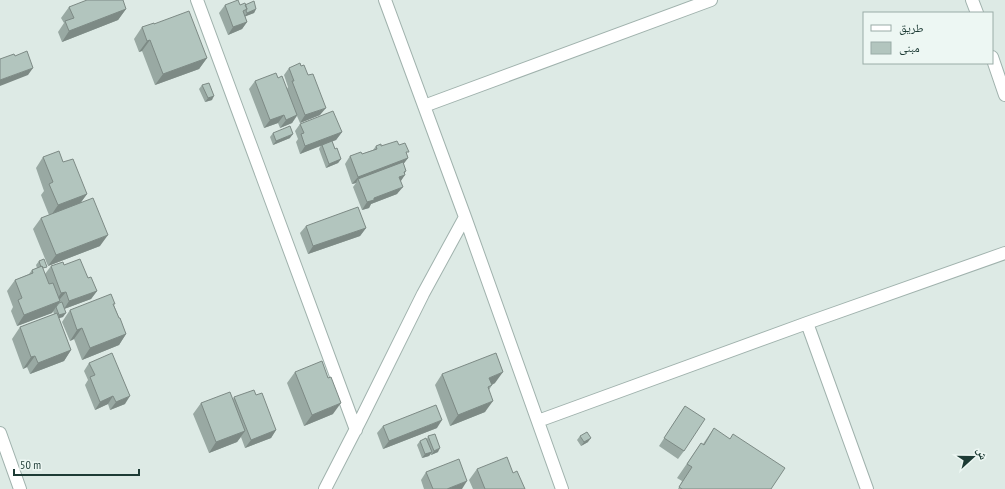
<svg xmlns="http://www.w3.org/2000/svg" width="1005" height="489" font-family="'PT Sans Narrow','Noto Naskh Arabic',sans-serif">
<rect width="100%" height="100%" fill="#ddeae5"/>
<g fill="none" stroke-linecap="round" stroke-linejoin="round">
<g stroke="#a0b2ad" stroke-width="14">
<path id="minor" d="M 197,0 L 356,430
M 385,0 L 465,217 L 562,489
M 972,0 L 977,13
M 992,57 L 1005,95
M 424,106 L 711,0
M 807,323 L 867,489
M 538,421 L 807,323 L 1005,253
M 0,433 L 20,489
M 325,489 L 361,419 L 423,294 L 465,217"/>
</g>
<use href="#minor" stroke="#fff" stroke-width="12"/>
</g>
<path fill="#99a9a3" d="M 225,5 L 245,5 L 256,9 L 254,13 L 245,16 L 247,22 L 242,29 L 228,35 L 219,13 Z
M 69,7 L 126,9 L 118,20 L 62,42 L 58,32 L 64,23 L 61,18 Z
M 154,24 L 207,58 L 199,69 L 155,85 L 142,51 L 139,52 L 134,39 L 142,27 Z
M 289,68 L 320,115 L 300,123 L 297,116 L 292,123 L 280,128 L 278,123 L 264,128 L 249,89 L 255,81 L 278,78 L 287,89 L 288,87 L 284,75 Z
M 202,85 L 212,100 L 205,102 L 199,89 Z
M 300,124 L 342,132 L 336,140 L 332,141 L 335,149 L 341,159 L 338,163 L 326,168 L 319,149 L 321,145 L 300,154 L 296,142 L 298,139 L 295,131 Z
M 273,133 L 290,138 L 273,145 L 270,137 Z
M 399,145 L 407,155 L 408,158 L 403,164 L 405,173 L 401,181 L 397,194 L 371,204 L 369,208 L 362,210 L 353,187 L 356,183 L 352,184 L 345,164 L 350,156 L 362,154 L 373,150 L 376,146 L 381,146 Z
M 43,157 L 63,162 L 87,194 L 81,202 L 100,246 L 48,266 L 33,229 L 41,218 L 49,215 L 41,195 L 44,191 L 36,168 Z
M 306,226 L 366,228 L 360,236 L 308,254 L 300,233 Z
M 39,261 L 45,274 L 51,266 L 64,265 L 88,278 L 97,291 L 91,299 L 64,309 L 63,317 L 59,318 L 71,350 L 64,361 L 30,374 L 27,367 L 23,369 L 12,339 L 20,327 L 54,314 L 53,311 L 52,313 L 17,326 L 11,311 L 13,307 L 7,291 L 15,280 L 29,274 L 32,270 L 37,268 L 36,265 Z
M 114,305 L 119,318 L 126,334 L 119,345 L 82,360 L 74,339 L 70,341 L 62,322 L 70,310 Z
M 89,363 L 125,404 L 110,410 L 108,404 L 95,410 L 85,385 L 88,380 L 84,371 Z
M 295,372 L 333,414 L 304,426 L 287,383 Z
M 442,374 L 495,383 L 492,385 L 489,390 L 485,412 L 450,426 L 435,385 Z
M 256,395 L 276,430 L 271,438 L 245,448 L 241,437 L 237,442 L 209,453 L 193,414 L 201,403 L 233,399 L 234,397 Z
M 685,406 L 684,451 L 678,459 L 659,446 Z
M 383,426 L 437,428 L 383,449 L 377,433 Z
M 714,428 L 771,489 L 678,489 L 682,481 L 677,478 L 701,443 L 703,444 Z
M 428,436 L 438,452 L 431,455 L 431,454 L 429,456 L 422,458 L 417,445 L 420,441 L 427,439 Z
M 580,436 L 588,442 L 581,446 L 577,440 Z
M 477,469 L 513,473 L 525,489 L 473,489 L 469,480 Z
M 426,472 L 462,489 L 424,489 L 421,480 Z"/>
<path fill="#7d8a85" d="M 126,9 L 118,20 L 62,42 L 69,31 Z
M 256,9 L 254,13 L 244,17 L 247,13 Z
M 247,22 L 242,29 L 228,35 L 233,27 Z
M 150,40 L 142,51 L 139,52 L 147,41 Z
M 207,58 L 199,69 L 155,85 L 163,74 Z
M 33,68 L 28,75 L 0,86 L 0,80 Z
M 214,96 L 212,100 L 205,102 L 208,98 Z
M 326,108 L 320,115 L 300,123 L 305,115 Z
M 284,115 L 278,123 L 264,128 L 270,120 Z
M 297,115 L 292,123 L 280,128 L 286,120 Z
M 342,132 L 336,140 L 300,154 L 305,146 Z
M 293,134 L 290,138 L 273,145 L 276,141 Z
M 408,158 L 402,166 L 358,179 L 356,183 L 352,184 L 358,177 Z
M 341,159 L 338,163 L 326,168 L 329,164 Z
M 406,171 L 403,176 L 405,175 L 400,182 L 399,177 L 404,172 Z
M 403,187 L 397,194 L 371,204 L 369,208 L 362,210 L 367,202 L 374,198 Z
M 87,194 L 79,205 L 50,217 L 58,205 Z
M 366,228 L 360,236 L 308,254 L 313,246 Z
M 108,235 L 100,246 L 48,266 L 56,255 Z
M 97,291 L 91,299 L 64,309 L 69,301 Z
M 66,292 L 60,299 L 56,301 L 61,293 Z
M 60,301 L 52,313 L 17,326 L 24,315 Z
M 66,313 L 63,317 L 56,319 L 59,315 Z
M 82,328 L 74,339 L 70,341 L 77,330 Z
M 126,334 L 119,345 L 82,360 L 90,348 Z
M 71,350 L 64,361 L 30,374 L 38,363 Z
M 35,356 L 27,367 L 23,369 L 31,357 Z
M 503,372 L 495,383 L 482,389 L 489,378 Z
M 113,396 L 108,404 L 95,410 L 100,402 Z
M 130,396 L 125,404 L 110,410 L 116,402 Z
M 493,401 L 485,412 L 450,426 L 458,415 Z
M 341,403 L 333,414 L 304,426 L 312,415 Z
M 442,420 L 437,428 L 383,449 L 389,441 Z
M 276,430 L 271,438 L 245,448 L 251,440 Z
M 245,431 L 237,442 L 209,453 L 216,442 Z
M 591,438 L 588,442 L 581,446 L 584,442 Z
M 440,448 L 438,452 L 431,455 L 434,451 Z
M 432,452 L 429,456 L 422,458 L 425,454 Z
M 467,481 L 462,489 L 447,489 Z"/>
<path fill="#b2c5be" stroke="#7d8a85" d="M 87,0 L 123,0 L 126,9 L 69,31 L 65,21 L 74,18 L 69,7 Z
M 238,0 L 240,5 L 245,3 L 247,9 L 243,11 L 247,22 L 233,27 L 225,5 Z
M 254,1 L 256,9 L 247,13 L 246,11 L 247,9 L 245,5 Z
M 189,11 L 207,58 L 163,74 L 150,40 L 147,41 L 142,27 L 154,23 L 154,24 Z
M 27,51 L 33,68 L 0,80 L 0,59 L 14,54 L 15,56 Z
M 300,63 L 301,66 L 304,65 L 308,75 L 313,74 L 326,108 L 305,115 L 292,81 L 294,81 L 289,68 Z
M 276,73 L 278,78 L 282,76 L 297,115 L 286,120 L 284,115 L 270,120 L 255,81 Z
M 209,83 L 214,96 L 208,98 L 202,85 Z
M 333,111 L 342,132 L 305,146 L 301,134 L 304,133 L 300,124 Z
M 290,126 L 293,134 L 276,141 L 273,133 Z
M 332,141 L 335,149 L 337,148 L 341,159 L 329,164 L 322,145 Z
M 397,141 L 399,145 L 405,143 L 409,152 L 406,152 L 408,158 L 358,177 L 350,156 L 361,152 L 362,154 L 377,149 L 376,146 L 381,144 L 381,146 Z
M 59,151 L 63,162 L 73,159 L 87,194 L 58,205 L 49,184 L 53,182 L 43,157 Z
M 403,162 L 406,171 L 404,172 L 405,175 L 399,177 L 403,187 L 374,198 L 374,200 L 367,202 L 358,179 Z
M 93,198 L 108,235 L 56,255 L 41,218 Z
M 358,207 L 366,228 L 313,246 L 306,226 Z
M 44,259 L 47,267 L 43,268 L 42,266 L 41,267 L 39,261 Z
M 80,259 L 88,278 L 91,277 L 97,291 L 69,301 L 66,292 L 61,293 L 51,266 L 63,262 L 64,265 Z
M 42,266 L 49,284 L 53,283 L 60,301 L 24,315 L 18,300 L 22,298 L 15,280 L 33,273 L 32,270 Z
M 111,294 L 115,304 L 113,304 L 119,318 L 120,318 L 126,334 L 90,348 L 82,328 L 77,330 L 70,310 Z
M 62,302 L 66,313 L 59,315 L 56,307 L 59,303 Z
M 57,313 L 71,350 L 38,363 L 35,356 L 31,357 L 20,327 Z
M 112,353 L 130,396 L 116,402 L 113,396 L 100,402 L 90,377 L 95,375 L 89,363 Z
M 496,353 L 503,372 L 489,378 L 492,385 L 488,387 L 493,401 L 458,415 L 442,374 Z
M 322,361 L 328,378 L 331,377 L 341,403 L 312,415 L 295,372 Z
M 254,390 L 256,395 L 262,393 L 276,430 L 251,440 L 234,397 Z
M 230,392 L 245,431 L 216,442 L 201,403 Z
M 436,405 L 442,420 L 389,441 L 383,426 Z
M 685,406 L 705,419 L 684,451 L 664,438 Z
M 714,428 L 730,439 L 733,434 L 785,468 L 771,489 L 682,489 L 679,487 L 692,467 L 687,464 L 701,443 L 704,445 Z
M 587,432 L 591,438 L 584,442 L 580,436 Z
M 435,434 L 440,448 L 434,451 L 428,436 Z
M 426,438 L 432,452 L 425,454 L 420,441 Z
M 507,457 L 513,473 L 517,471 L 525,489 L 485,489 L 477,469 Z
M 459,459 L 467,481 L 447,489 L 433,489 L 426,472 Z"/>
<rect x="863" y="12" width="130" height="52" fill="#edf7f3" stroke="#9aaca7"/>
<rect x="871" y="25" width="20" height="6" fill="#ffffff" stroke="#9aaca7"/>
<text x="899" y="32" font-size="12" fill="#1d3b35">طريق</text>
<rect x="871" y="42" width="20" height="12" fill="#b2c5be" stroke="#9aaca7"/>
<text x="899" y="52" font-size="12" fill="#1d3b35">مبنى</text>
<g transform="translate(973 457) rotate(69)" stroke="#edf7f3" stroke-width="3" paint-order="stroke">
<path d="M0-3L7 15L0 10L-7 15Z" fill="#1d3b35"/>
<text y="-6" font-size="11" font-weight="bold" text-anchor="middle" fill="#1d3b35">ش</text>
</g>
<path d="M14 469v6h125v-6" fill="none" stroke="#1d3b35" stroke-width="2"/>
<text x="20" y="469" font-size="12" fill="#1d3b35" stroke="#edf7f3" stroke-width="3" paint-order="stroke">50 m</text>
</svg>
